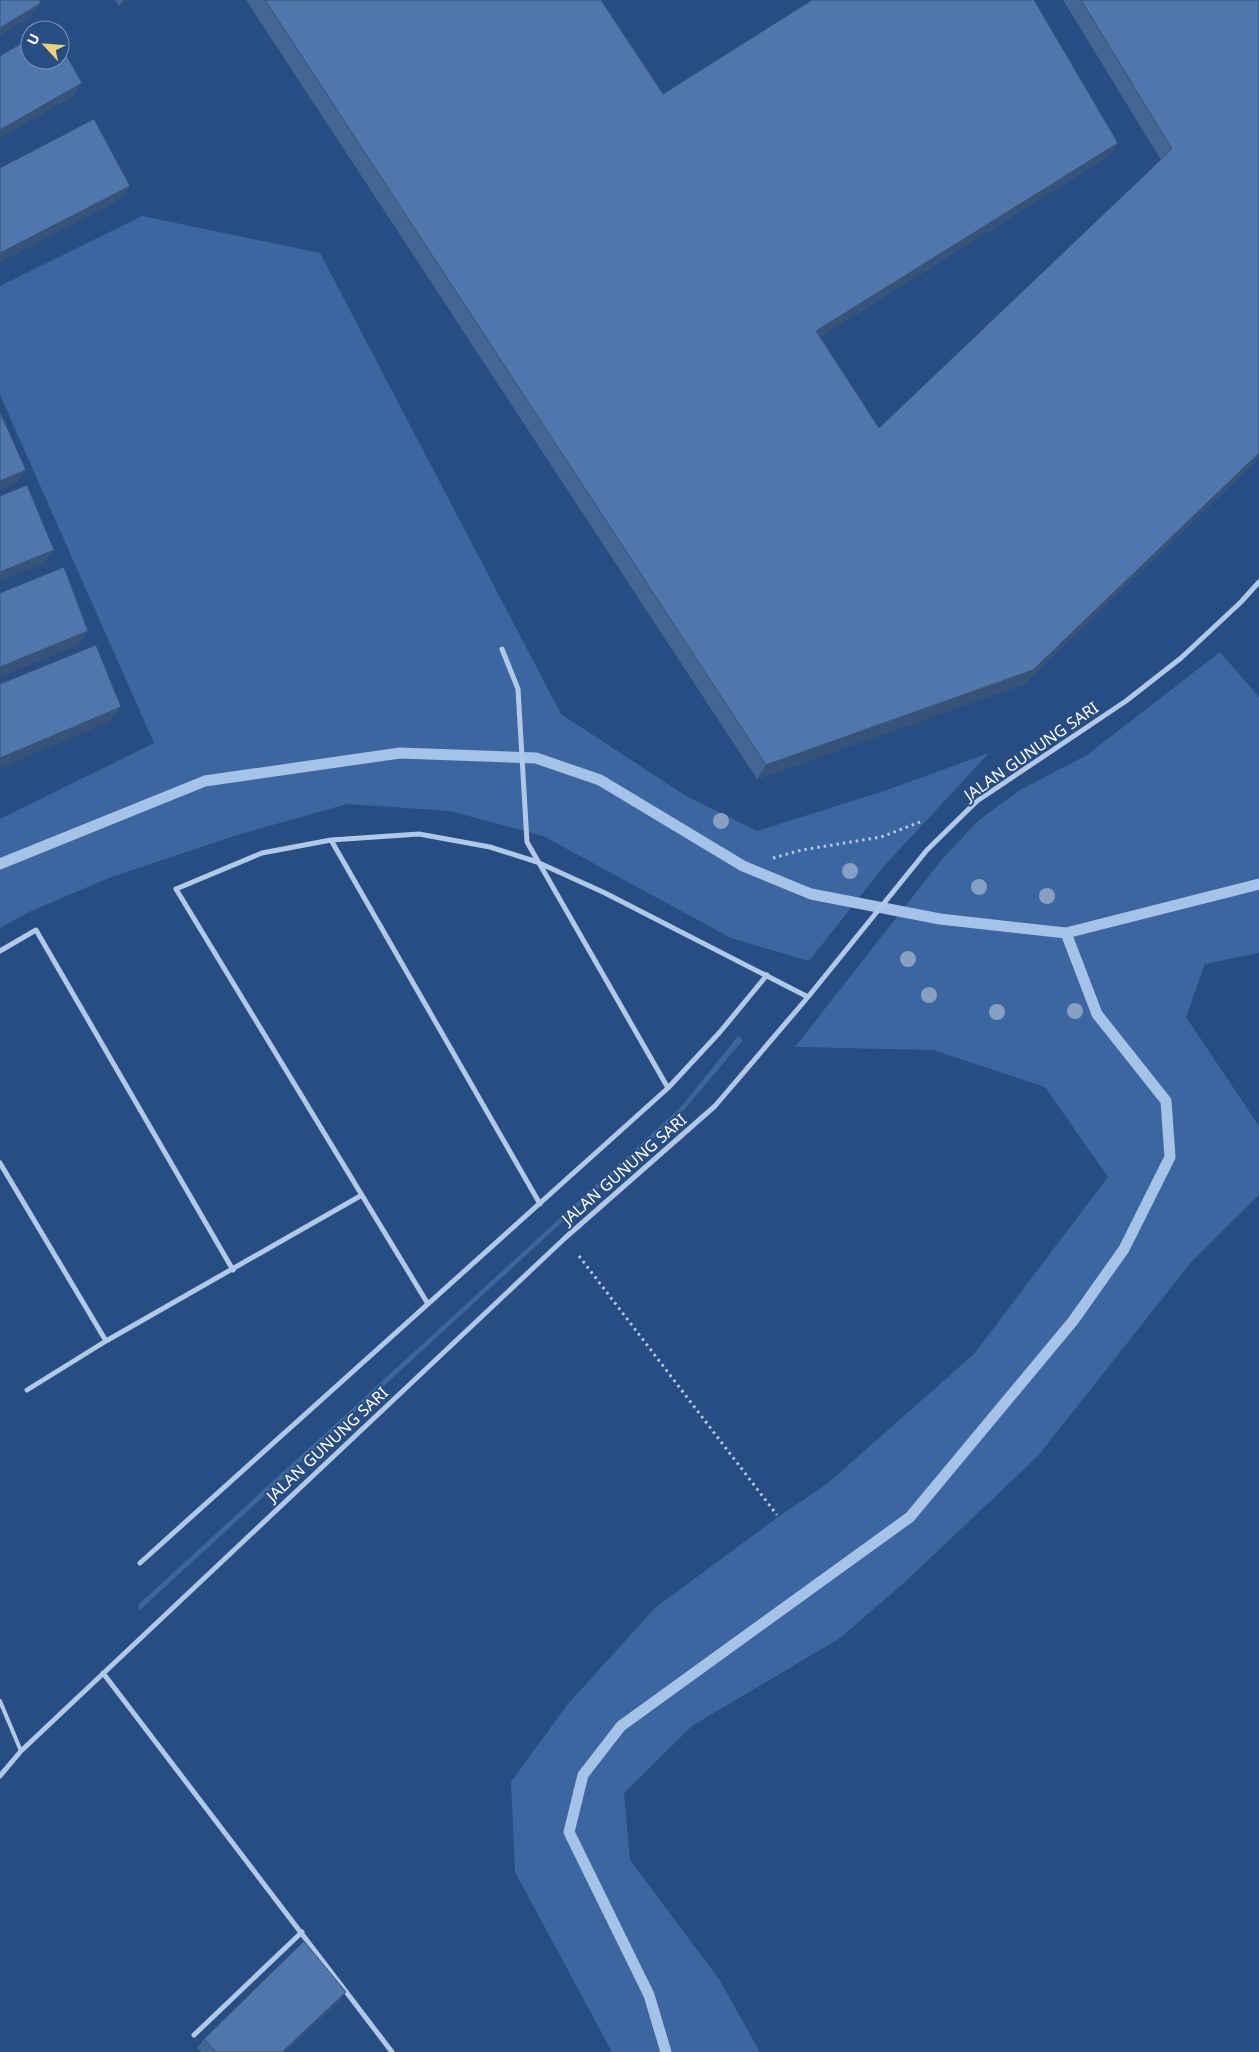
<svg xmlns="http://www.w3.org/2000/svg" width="1259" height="2052" font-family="'Noto Sans',sans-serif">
<rect width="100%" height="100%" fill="#274d83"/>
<path fill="#3c66a0" d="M 142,216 L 320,253 L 561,714 L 686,796 L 757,831 L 884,791 L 989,753 L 885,865 L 809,961 L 731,938 L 543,836 L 450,811 L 347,804 L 234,836 L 109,878 L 29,912 L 0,928 L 0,819 L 154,743 L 0,395 L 0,286 Z
M 1220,652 L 1259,697 L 1259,953 L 1205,964 L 1186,1017 L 1259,1126 L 1259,1195 L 1192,1261 L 1038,1456 L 905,1582 L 840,1638 L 692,1726 L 624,1793 L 630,1860 L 719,1979 L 760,2052 L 612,2052 L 515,1872 L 511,1782 L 567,1705 L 655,1608 L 778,1517 L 828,1483 L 974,1354 L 1108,1177 L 1045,1087 L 933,1050 L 795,1047 L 943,858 L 979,820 L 1020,790 L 1087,755 Z
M 738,1036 L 743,1040 L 683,1111 L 140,1610 L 138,1605 L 681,1107 Z"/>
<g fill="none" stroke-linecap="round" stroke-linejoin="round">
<path stroke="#a5c2e7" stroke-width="11" d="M 0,864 L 205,781 L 400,753 L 536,758 L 600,780 L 743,866 L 811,894 L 940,919 L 1066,933 L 1259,884
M 666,2052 L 649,1995 L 569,1832 L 583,1775 L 621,1726 L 910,1517 L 1073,1321 L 1124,1249 L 1170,1157 L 1166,1101 L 1097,1014 L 1066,933"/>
<path stroke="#b1c8e7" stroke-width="3" stroke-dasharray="2.5 4" stroke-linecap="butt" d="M 773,858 L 802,850 L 881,837 L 920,822
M 579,1256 L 777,1515"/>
<path stroke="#b1c8e7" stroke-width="4" d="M 0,1701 L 21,1751"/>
<path stroke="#b1c8e7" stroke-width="5" d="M 502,649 L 518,689 L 527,842 L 668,1088
M 331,840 L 419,834 L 490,847 L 537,862 L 605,893 L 808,997
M 0,951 L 36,930 L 233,1270
M 0,1163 L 106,1341
M 428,1304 L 176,889 L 262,853 L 331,840 L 540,1204
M 27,1390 L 106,1341 L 362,1195
M 140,1563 L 668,1088 L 720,1032 L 767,975
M 103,1673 L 392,2052
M 0,1776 L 21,1751 L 565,1238 L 715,1106 L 808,997 L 927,850 L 977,801 L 1126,701 L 1181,658 L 1241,602 L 1259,582
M 194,2035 L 302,1932"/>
</g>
<g fill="#869fc2">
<circle cx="721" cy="821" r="8"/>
<circle cx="850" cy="871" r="8"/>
<circle cx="979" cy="887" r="8"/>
<circle cx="1047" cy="896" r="8"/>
<circle cx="908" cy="959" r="8"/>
<circle cx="929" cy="995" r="8"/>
<circle cx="1075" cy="1011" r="8"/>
<circle cx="997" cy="1012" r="8"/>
</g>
<path fill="#456593" d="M 115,0 L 128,0 L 119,6 Z
M 246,0 L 601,0 L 663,94 L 1118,143 L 1109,156 L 820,337 L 879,428 L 1161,160 L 1063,0 L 1259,0 L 1259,458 L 1024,684 L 757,779 Z
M 346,1992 L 339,2001 L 285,2052 L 201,2052 L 197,2048 L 204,2039 Z"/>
<path fill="#385378" d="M 123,0 L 128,0 L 119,6 Z
M 41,3 L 31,17 L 0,36 L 0,28 Z
M 82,83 L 73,97 L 0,138 L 0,130 Z
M 1118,143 L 1109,156 L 807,345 L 816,331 Z
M 130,186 L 120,200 L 0,262 L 0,253 Z
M 1259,453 L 1259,458 L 1024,684 L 757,779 L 766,765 Z
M 26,470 L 16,483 L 0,490 L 0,481 Z
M 54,550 L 45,563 L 0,581 L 0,572 Z
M 88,631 L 79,645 L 0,677 L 0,667 Z
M 121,707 L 111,721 L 0,768 L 0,758 Z
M 346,1992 L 339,2001 L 285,2052 L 282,2052 Z"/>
<path fill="#5076ab" stroke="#385378" d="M 0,0 L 39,0 L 41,3 L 0,28 Z
M 265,0 L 601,0 L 663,94 L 812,0 L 1034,0 L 1118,143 L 816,331 L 879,428 L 1172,149 L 1081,0 L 1259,0 L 1259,453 L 1033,670 L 766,765 Z
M 50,26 L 52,30 L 44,30 Z
M 30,38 L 30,60 L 60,60 L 60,44 L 82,83 L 0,130 L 0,56 Z
M 94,119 L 130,186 L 0,253 L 0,168 Z
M 0,412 L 26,470 L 0,481 Z
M 27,485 L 54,550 L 0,572 L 0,496 Z
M 64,567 L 88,631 L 0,667 L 0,593 Z
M 96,645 L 121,707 L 0,758 L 0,684 Z
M 304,1941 L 346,1992 L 282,2052 L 216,2052 L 204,2039 Z"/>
<g text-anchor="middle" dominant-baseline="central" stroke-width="4" stroke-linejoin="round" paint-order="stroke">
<g font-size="16" fill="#fff" stroke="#274d83">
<text transform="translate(1031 751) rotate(-35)">JALAN GUNUNG SARI</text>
<text transform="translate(624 1169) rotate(-41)">JALAN GUNUNG SARI</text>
<text transform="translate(327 1444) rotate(-43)">JALAN GUNUNG SARI</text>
</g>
</g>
<g transform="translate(45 45) rotate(296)"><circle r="24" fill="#274d83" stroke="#7d94b5"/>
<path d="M0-4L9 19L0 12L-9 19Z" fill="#efd076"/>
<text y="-8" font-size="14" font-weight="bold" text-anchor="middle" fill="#ffffff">U</text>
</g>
</svg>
